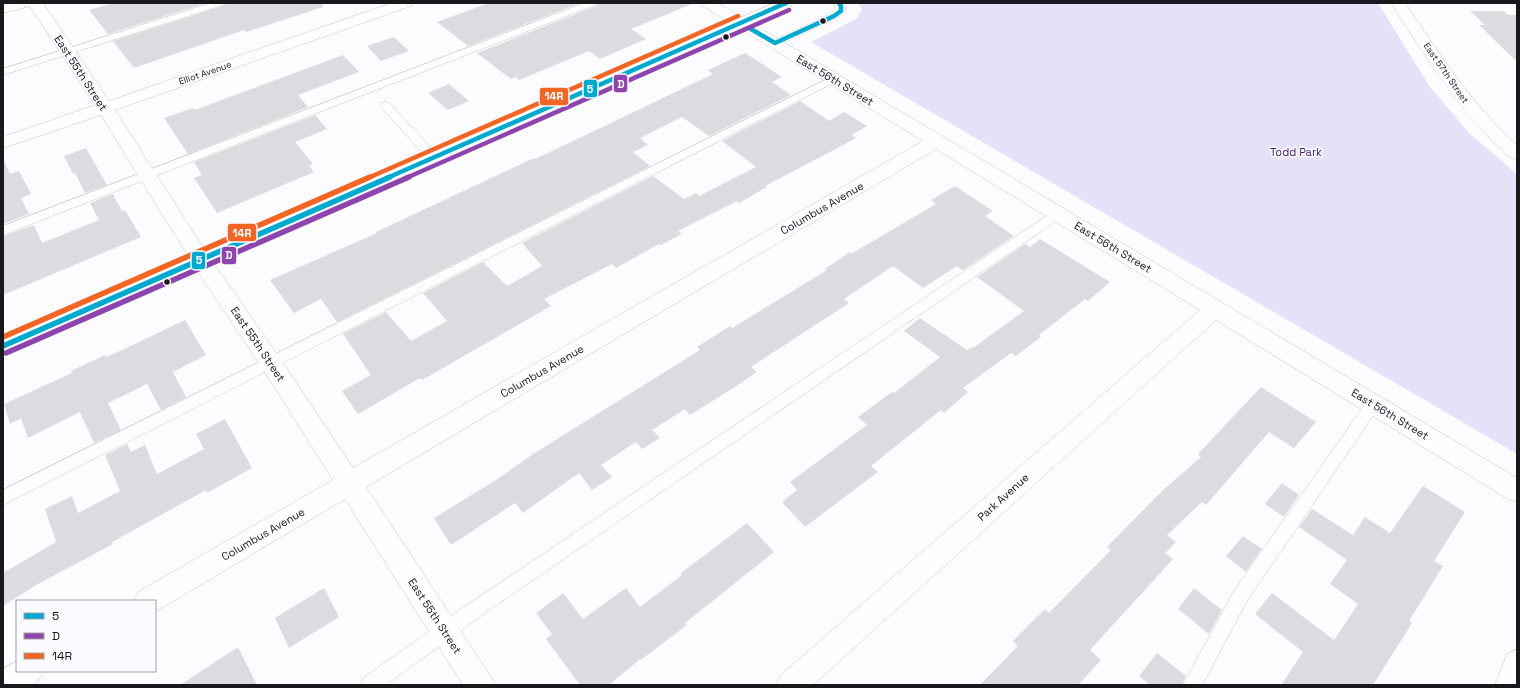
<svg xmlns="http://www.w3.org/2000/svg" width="1520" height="688" font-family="'Space Grotesk',sans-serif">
<rect width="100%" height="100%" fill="#fcfbfd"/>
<path fill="#e4e2f9" d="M 858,3 L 1378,3 L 1430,87 L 1470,134 L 1517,174 L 1517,454 L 811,42 L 856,19 L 862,10 Z"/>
<path fill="#dcdbdf" d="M 114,3 L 206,3 L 108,34 L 89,10 Z
M 226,3 L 322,3 L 323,7 L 246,32 L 244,30 L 134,68 L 113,41 L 223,6 Z
M 489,3 L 580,3 L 468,46 L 437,22 Z
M 598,3 L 692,4 L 631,29 L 646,39 L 600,59 L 589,51 L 519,80 L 516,77 L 511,79 L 477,53 L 596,6 Z
M 1470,11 L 1504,11 L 1508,15 L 1517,15 L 1517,62 L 1479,25 L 1485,25 Z
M 394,37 L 409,51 L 381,61 L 367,46 Z
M 745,53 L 782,77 L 772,82 L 791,95 L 709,136 L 682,117 L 640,138 L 648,145 L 633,152 L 650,166 L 337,322 L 321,299 L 294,313 L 270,280 L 377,233 L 376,232 L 534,158 L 535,159 L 590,133 L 713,74 L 708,70 Z
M 343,55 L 359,72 L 298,95 L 308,107 L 188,154 L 164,118 L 193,108 L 195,110 Z
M 449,84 L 469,101 L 448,110 L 428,93 Z
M 800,101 L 829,121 L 844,112 L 867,126 L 852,135 L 856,138 L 830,152 L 765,186 L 767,187 L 739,203 L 737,201 L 678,231 L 682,234 L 661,245 L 659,244 L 616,268 L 612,264 L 544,299 L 551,306 L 422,380 L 420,378 L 358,414 L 342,391 L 371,375 L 343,334 L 344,333 L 386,312 L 411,341 L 447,321 L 423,293 L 483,262 L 507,286 L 542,266 L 522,243 L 653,176 L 684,199 L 696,193 L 699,196 L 756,167 L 722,141 Z
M 315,115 L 327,129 L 295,142 L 313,164 L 309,166 L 314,172 L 217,213 L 194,178 L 202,175 L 194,162 Z
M 86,148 L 107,185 L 85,193 L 75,173 L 73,174 L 64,156 Z
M 3,159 L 10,174 L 19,171 L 31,194 L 21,198 L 29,214 L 3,224 Z
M 955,186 L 993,211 L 985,216 L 1014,236 L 965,269 L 962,270 L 957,266 L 923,288 L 893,266 L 844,299 L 849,303 L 751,367 L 757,372 L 738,385 L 690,415 L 685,409 L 652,430 L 660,438 L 642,449 L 636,442 L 601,465 L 612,477 L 592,490 L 579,473 L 523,513 L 515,503 L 451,545 L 434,518 L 496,480 L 533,454 L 700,350 L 697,347 L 730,326 L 732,328 L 827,270 L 825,269 L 850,252 L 851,254 L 936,204 L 931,200 Z
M 113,194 L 122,211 L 125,210 L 141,237 L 3,295 L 3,236 L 34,225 L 42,243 L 99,220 L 90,203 Z
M 1040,239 L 1110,282 L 1088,301 L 1085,299 L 1039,335 L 1041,337 L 1016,356 L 1011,353 L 963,388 L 968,392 L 944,413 L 941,410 L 871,466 L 878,472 L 805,527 L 782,502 L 797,490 L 790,482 L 867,425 L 858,417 L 892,392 L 894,393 L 940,357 L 904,331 L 920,318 L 967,350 L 972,347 L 973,348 L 1024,311 L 977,277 L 1025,244 L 1030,247 Z
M 185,320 L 206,355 L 173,372 L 186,397 L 161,410 L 147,384 L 108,403 L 121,430 L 94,443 L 80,412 L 28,438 L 21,418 L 10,424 L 4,404 L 72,373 L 71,371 L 105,355 L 106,357 L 120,351 Z
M 1261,387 L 1316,422 L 1294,448 L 1269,432 L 1206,505 L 1202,502 L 1167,535 L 1176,542 L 1165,553 L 1173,559 L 1090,650 L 1101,660 L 1078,685 L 980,685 L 1018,646 L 1013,641 L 1045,609 L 1049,613 L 1111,550 L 1107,547 L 1162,491 L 1201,457 L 1198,454 Z
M 225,419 L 252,468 L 207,493 L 206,490 L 112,542 L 113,544 L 38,584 L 3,606 L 3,573 L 56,542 L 45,509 L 72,496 L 78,513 L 120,491 L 105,455 L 127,444 L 131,452 L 145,445 L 157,474 L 204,449 L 196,434 Z
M 1282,483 L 1299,495 L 1284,517 L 1265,504 Z
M 1423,486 L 1465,512 L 1434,561 L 1443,566 L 1409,621 L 1412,623 L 1373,685 L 1281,685 L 1303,652 L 1255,614 L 1272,593 L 1334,640 L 1358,604 L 1330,584 L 1347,560 L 1299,527 L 1312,509 L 1353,535 L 1365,517 L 1390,533 Z
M 747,523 L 774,552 L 685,623 L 687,625 L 641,660 L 640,659 L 609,685 L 580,685 L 546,639 L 552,634 L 536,613 L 563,593 L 583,619 L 626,588 L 640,607 L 682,575 L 681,573 Z
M 1243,536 L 1262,549 L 1246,572 L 1226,556 Z
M 324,588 L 339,617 L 289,648 L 275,618 Z
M 1194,588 L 1222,610 L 1209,634 L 1178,609 Z
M 238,647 L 257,685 L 180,685 Z
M 1157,653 L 1186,676 L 1182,685 L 1150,685 L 1139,676 Z"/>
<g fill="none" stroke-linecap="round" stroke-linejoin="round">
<g stroke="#c6c6c9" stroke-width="1">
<path id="lane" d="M 211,3 L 225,3 L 223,5 L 3,75 L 3,69 Z
M 584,3 L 597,3 L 595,5 L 3,235 L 3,226 Z
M 834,3 L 844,3 L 846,6 L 844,13 L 837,18 L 778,45 L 775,46 L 770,43 L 772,41 L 831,14 L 836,10 Z
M 833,76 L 837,77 L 838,79 L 837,81 L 3,505 L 3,490 Z
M 385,102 L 389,103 L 438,155 L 440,158 L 438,161 L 430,161 L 381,107 L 380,105 L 381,103 Z
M 1058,210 L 1062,211 L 1064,214 L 1062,217 L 482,615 L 386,685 L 361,685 L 363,678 L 470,603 L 1054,211 Z
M 1373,398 L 1378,400 L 1380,404 L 1378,408 L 1246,603 L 1202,685 L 1183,685 L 1234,591 L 1368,400 Z"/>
</g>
<g stroke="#c6c6c9" stroke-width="1">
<path id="street" d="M 9,3 L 43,3 L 109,101 L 392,3 L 413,3 L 411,6 L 115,110 L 207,254 L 279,357 L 353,468 L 923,141 L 703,6 L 701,3 L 718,3 L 1517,478 L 1517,502 L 1508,499 L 1216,320 L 813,685 L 776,685 L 781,675 L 1200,310 L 936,149 L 366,487 L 490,675 L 495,685 L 463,685 L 345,499 L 155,612 L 155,601 L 134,601 L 138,592 L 333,480 L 263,369 L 193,264 L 101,115 L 3,148 L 3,137 L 95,105 L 30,6 L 3,13 L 3,4 Z
M 1391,3 L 1405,3 C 1439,53 1471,104 1517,145 L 1517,160 C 1506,157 1496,145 1489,137 C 1450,97 1421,49 1391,3 Z
M 17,661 L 17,671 L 43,671 L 38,681 L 32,685 L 3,685 L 3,669 Z"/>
</g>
<g stroke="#c6c6c9" stroke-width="1">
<path id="secondary" d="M 774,3 L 793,3 L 791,6 L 3,354 L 3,337 Z
M 1517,649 L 1517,685 L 1495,685 L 1507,654 Z"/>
</g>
<path stroke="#e6e6e6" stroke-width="2" stroke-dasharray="2 2" stroke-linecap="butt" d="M 1360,3 L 1379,19 L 1389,40 L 1387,57 L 1393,69 L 1443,111 L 1465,150 L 1471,165 L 1490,178"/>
<path stroke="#e6e6e6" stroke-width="2.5" stroke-dasharray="3 3" stroke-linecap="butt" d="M 1488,177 L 1517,192"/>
<use href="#lane" fill="#fffeff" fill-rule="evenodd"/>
<use href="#street" fill="#fffeff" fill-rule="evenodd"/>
<use href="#secondary" fill="#fffeff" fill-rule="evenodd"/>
<g stroke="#fbfafe" stroke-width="6">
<path id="bus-1-far1" d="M 751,29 L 775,43 L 834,16 L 841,11 L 841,6 L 839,3
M 387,178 L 786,3"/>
</g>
<g stroke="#fbfafe" stroke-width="8">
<path id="bus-1" d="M 3,346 L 390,177"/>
</g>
<g stroke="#fbfafe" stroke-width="6">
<path id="bus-2-far1" d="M 406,178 L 789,10"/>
</g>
<g stroke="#fbfafe" stroke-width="8">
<path id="bus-2" d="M 6,353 L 409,177"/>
</g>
<g stroke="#fbfafe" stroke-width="6">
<path id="bus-3-far1" d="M 368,178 L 738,16"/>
</g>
<g stroke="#fbfafe" stroke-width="8">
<path id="bus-3" d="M 3,337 L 370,177"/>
</g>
<use href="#bus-1-far1" stroke="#00a9ce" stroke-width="4.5"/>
<use href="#bus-1" stroke="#00a9ce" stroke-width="5.5"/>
<use href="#bus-2-far1" stroke="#8e44ad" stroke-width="4.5"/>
<use href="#bus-2" stroke="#8e44ad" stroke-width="5.5"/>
<use href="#bus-3-far1" stroke="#f26522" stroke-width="4.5"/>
<use href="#bus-3" stroke="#f26522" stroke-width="5.5"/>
</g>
<g fill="#19181e" stroke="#fbfafe" stroke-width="1.5">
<circle cx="823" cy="21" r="3.5"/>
<circle cx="726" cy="37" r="3.5"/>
<circle cx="167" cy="282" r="3.5"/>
</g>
<g text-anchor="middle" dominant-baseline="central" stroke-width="3" stroke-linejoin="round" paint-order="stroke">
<g font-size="9" fill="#19181e" stroke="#fbfafe">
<text transform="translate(205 73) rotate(-19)">Elliot Avenue</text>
<text transform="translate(1446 73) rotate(55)">East 57th Street</text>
</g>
<g font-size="11" fill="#19181e" stroke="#fbfafe">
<text transform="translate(81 73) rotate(57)">East 55th Street</text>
<text transform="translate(835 80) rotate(31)">East 56th Street</text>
<text transform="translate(822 208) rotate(-30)">Columbus Avenue</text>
<text transform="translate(1113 247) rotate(31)">East 56th Street</text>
<text transform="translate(258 344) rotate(56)">East 55th Street</text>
<text transform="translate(542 371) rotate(-30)">Columbus Avenue</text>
<text transform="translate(1390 414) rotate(31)">East 56th Street</text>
<text transform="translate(1003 497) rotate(-42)">Park Avenue</text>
<text transform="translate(263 534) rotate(-30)">Columbus Avenue</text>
<text transform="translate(435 616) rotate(57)">East 55th Street</text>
</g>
<g font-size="11" fill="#391c7a" stroke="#fbfafe">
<text x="1296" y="152">Todd Park</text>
</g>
</g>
<g stroke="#fbfafe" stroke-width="1.5">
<rect x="613" y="74" width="15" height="19" rx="4" fill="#8e44ad"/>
<rect x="583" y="79" width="15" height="19" rx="4" fill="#00a9ce"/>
<rect x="539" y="87" width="30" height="19" rx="4" fill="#f26522"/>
<rect x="227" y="223" width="30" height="19" rx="4" fill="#f26522"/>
<rect x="221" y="246" width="16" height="19" rx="4" fill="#8e44ad"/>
<rect x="191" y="251" width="15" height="19" rx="4" fill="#00a9ce"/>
</g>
<g font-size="11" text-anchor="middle" font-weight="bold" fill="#fff">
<text x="621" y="88">D</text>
<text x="590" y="93">5</text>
<text x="554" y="100">14R</text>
<text x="242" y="237">14R</text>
<text x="229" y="259">D</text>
<text x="199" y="264">5</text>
</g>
<rect width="1520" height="688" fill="none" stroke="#19181e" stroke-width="8"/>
<rect x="16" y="600" width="140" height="72" fill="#fbfafe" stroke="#a1a0a4"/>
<rect x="24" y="613" width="20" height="6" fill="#00a9ce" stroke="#a1a0a4"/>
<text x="52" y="620" font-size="12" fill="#19181e">5</text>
<rect x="24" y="633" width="20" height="6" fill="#8e44ad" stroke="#a1a0a4"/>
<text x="52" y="640" font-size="12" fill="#19181e">D</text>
<rect x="24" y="653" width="20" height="6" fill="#f26522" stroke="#a1a0a4"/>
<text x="52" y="660" font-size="12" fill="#19181e">14R</text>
</svg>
